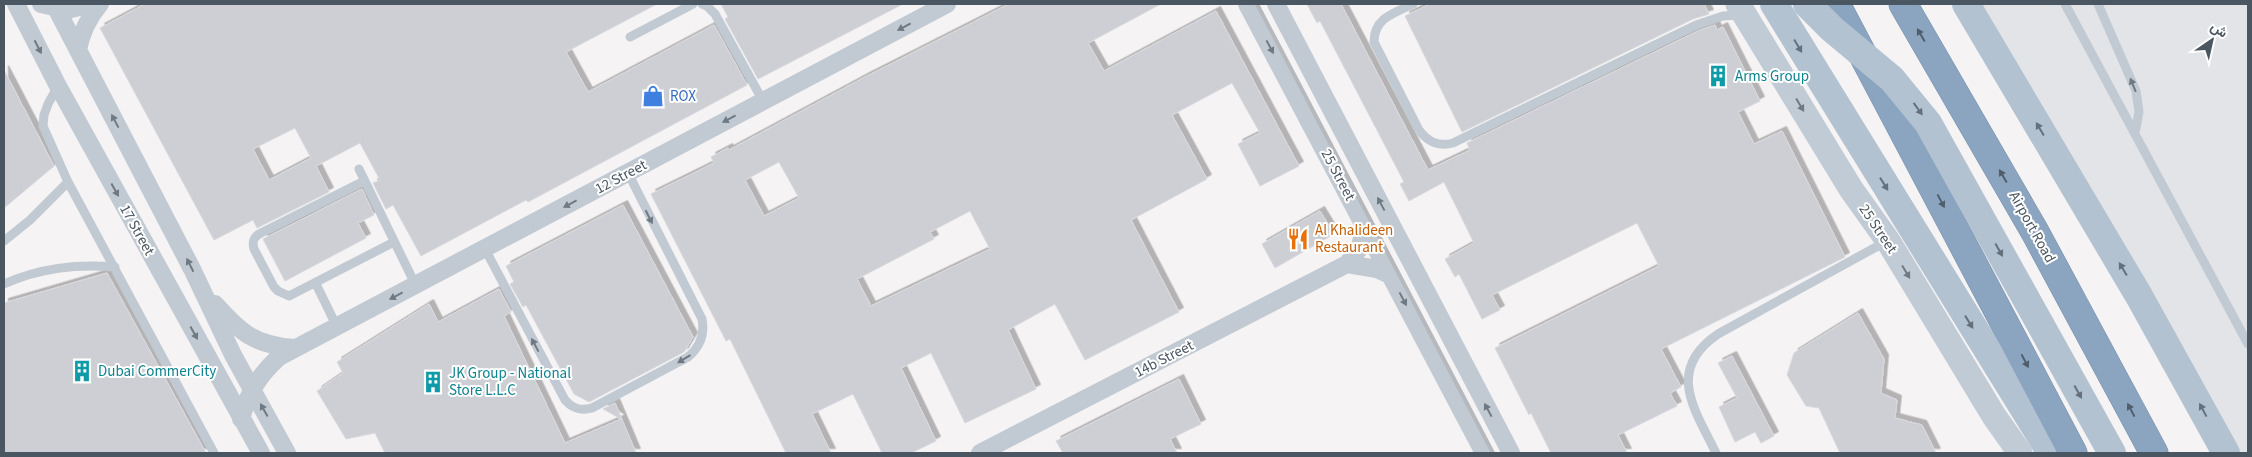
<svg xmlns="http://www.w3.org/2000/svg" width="2252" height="457" font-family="'Source Sans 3',Vazirmatn,sans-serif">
<defs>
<filter id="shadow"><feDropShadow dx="4.5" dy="-4.5" stdDeviation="0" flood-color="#0004"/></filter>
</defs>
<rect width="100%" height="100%" fill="#f5f3f3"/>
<path fill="#e2e4e7" d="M 1972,4 L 2248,4 L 2248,453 L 2231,453 L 2038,117 L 2041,104 L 2021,69 L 2007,63 Z"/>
<path fill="#cdcfd5" stroke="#d7d9de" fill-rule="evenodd" filter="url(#shadow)" d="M 145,4 L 657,4 L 566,52 L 588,92 L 714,25 L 747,85 L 528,202 L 526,200 L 421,256 L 393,205 L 386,209 L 373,183 L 380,180 L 360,143 L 316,166 L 329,192 L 257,228 L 253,220 L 214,240 L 100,28 ZM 295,128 L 311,158 L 269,180 L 253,149 Z
M 721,4 L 903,4 L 758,79 L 725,19 L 728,17 Z
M 1009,4 L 1161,4 L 1088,43 L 1104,71 L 1216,11 L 1299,166 L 1260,186 L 1238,144 L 1260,133 L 1232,83 L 1172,115 L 1207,179 L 1131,220 L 1179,312 L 1085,360 L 1055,304 L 1008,330 L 1036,389 L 965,423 L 931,353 L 901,368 L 936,441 L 911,453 L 882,453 L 853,394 L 812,414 L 831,453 L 786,453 L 730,339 L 726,341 L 651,194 L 714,163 L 711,157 L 728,148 L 729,150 L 865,77 ZM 779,162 L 799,198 L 764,216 L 745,180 ZM 970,211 L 990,249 L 871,306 L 857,279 L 934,239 L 930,232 Z
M 1307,4 L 1341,4 L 1428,170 L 1470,150 L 1467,143 L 1698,31 L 1715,25 L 1717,30 L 1723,27 L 1760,101 L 1738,112 L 1754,144 L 1782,131 L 1845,257 L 1661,349 L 1681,387 L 1670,393 L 1677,406 L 1618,435 L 1627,453 L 1551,453 L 1531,413 L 1529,415 L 1495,348 L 1659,266 L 1637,223 L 1492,295 L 1500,310 L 1482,319 L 1459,274 L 1455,277 L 1445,259 L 1474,243 L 1444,182 L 1409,201 L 1400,184 L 1404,182 L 1320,21 L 1317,23 Z
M 1430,4 L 1704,4 L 1709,14 L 1693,19 L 1462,132 L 1405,16 Z
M 4,70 L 54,166 L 4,208 Z
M 362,189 L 374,215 L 358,223 L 366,238 L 285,281 L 263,239 Z
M 623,205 L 693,337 L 684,352 L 589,402 L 574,394 L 526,305 L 523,307 L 510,284 L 514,282 L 506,266 Z
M 1320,211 L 1334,234 L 1275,268 L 1262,244 Z
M 107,273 L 206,453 L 4,453 L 4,303 Z
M 499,289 L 511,312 L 504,316 L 565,443 L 621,419 L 603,409 L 615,403 L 636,453 L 385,453 L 375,433 L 346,439 L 317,391 L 343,373 L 337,362 L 429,304 L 438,322 Z
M 1858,313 L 1884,359 L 1881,393 L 1897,400 L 1895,418 L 1922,425 L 1936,453 L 1840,453 L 1819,408 L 1806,406 L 1787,375 L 1794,353 Z
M 1732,356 L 1774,436 L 1761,443 L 1755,432 L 1735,442 L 1719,407 L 1737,398 L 1718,363 Z
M 1179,379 L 1201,424 L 1170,439 L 1177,453 L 1063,453 L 1056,441 Z"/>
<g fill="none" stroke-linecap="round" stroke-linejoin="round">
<g stroke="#7690ad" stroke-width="29">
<path id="highway" d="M 1836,4 L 2073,453
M 1903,4 L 2035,232 L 2154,453"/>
</g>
<path stroke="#c1cad2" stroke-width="9" d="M 702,4 L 707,6 L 715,14 L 763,101
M 1413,4 C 1394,13 1374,18 1374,42 L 1419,130 C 1428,142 1438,147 1453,143 L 1696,25 L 1723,16 L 1740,15
M 2065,4 L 2248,344
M 2098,4 L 2136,91 L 2139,112 L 2135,133
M 630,37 L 693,4
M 58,86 L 48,104 L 44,115 L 43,126 L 68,182 L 214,453
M 359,169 L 416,286
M 364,181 L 259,234 C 253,238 252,242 254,249 L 274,287 L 278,291 L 289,296 L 394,242
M 4,241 L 30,220 L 68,182
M 485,249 L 565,400 C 573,409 581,411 592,408 L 688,357 C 700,347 705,335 702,319 L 628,173
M 4,284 C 40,268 75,264 115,267
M 316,284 L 337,327
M 1716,453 C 1695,410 1665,370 1718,334 L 1887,241"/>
<path stroke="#c1cad2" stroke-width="18" d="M 16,4 L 58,86 L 261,453
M 41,4 L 67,10 L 91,4
M 54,4 L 192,269 L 233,355 L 287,453
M 1247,4 L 1484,453
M 1276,4 L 1511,453
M 78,49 C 82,31 88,18 100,4
M 1347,264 L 1377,269 L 1390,275
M 215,304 C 240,332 254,345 294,348
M 241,419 C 248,393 259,375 279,357 L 947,4
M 980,453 L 1347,264 L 1359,249 L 1365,228"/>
<path stroke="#c1cbd6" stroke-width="25" d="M 1738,4 L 1851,189 L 1888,241 L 1994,416 L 2020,453"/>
<path stroke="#b3c2d1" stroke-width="28" d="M 1774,4 L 2051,453
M 1966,4 L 2139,296 L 2226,453"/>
<use href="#highway" stroke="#8ba5c1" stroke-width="28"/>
<path stroke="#b5b8bd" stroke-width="4" d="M 1257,4 L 1493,453"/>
<path stroke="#b3c2d1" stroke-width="28" d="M 1807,4 L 1832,29 L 1892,79 L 1928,123 L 2112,453"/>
</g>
<defs><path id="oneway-solid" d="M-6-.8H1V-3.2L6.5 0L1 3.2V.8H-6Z" transform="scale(1.25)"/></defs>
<g fill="#6e7983">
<use href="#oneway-solid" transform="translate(904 27) rotate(152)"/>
<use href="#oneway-solid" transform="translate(38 47) rotate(63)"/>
<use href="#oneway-solid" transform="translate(1270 47) rotate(62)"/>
<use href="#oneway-solid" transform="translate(2133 85) rotate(-112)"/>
<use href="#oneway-solid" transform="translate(729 119) rotate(152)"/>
<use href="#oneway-solid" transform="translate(115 121) rotate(-118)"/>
<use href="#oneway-solid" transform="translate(115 190) rotate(61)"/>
<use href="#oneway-solid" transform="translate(570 204) rotate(152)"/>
<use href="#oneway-solid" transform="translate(1381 204) rotate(-118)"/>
<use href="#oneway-solid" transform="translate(649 217) rotate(63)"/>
<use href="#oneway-solid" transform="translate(190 265) rotate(-117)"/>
<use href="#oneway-solid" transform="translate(396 296) rotate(152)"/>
<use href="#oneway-solid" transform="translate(1403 299) rotate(62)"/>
<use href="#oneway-solid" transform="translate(194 333) rotate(61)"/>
<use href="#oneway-solid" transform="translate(535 345) rotate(-118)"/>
<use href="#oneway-solid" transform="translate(684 359) rotate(149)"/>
<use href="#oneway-solid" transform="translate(264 410) rotate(-119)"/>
<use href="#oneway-solid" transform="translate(1488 410) rotate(-118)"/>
</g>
<g fill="#505e6b">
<use href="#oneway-solid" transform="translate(1921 35) rotate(-120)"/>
<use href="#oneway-solid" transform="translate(2003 176) rotate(-120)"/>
<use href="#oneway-solid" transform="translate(1941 201) rotate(62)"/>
<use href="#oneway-solid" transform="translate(2025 361) rotate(62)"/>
<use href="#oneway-solid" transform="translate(2131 410) rotate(-118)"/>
</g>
<g fill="#64717d">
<use href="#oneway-solid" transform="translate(1798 46) rotate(59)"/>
<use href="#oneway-solid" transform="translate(1918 109) rotate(54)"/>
<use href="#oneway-solid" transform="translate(2040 129) rotate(-121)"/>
<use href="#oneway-solid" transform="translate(1884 184) rotate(58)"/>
<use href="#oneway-solid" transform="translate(1999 250) rotate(61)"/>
<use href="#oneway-solid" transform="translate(2123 269) rotate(-121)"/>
<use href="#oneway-solid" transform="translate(1969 322) rotate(58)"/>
<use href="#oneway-solid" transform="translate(2078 392) rotate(61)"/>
<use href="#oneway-solid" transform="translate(2203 410) rotate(-118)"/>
</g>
<g fill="#6e7984">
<use href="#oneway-solid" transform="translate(1800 105) rotate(59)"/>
<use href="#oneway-solid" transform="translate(1906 272) rotate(59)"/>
</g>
<defs>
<g id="building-bare" transform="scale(1.725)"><path d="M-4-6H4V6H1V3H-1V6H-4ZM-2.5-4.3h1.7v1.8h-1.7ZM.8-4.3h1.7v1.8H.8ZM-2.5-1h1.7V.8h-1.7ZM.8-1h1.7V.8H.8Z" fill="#0f9aa8" stroke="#fff" stroke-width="2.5" paint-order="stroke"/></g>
<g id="shop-bare" transform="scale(1.725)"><path d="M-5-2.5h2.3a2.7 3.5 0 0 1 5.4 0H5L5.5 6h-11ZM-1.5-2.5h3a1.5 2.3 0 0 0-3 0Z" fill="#3f7fe0" stroke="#fff" stroke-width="2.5" paint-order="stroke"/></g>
<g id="restaurant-bare" transform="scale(1.725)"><path d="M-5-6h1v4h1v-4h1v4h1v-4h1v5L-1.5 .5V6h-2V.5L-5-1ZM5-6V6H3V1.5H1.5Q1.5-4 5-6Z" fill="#e8710a" stroke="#fff" stroke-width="2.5" paint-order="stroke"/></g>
</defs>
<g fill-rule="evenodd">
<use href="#building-bare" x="1718" y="76"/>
<use href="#shop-bare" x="653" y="96"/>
<use href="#restaurant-bare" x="1298" y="239"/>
<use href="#building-bare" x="82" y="371"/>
<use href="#building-bare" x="433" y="382"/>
</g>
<g text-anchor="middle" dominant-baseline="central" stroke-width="4" stroke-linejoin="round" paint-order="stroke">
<g font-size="15" fill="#0d838f" stroke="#fff" text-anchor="start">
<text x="1735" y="76">Arms Group</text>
<text x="98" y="371">Dubai CommerCity</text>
<text x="449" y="373">JK Group - National<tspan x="449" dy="17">Store L.L.C</tspan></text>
</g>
<g font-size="15" fill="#366cbe" stroke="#fff" text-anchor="start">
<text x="670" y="96">ROX</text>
</g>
<g font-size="15" fill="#4a5661" stroke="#fff">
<text transform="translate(1338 175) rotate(62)">25 Street</text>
<text transform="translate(621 177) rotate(-28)">12 Street</text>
<text transform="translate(2032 227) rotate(61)">Airport Road</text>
<text transform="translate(1878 229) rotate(56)">25 Street</text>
<text transform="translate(137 230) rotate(61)">17 Street</text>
<text transform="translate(1164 359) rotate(-27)">14b Street</text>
</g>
<g font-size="15" fill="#c56008" stroke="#fff" text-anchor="start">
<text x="1315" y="230">Al Khalideen<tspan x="1315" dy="17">Restaurant</tspan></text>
</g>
</g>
<rect width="2252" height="457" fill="none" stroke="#4a5661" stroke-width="10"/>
<g transform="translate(2212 40) rotate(34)" stroke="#ffffff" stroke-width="4" paint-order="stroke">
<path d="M0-4L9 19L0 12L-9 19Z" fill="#4a5661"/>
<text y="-8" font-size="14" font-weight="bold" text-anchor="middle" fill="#4a5661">ش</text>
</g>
</svg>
